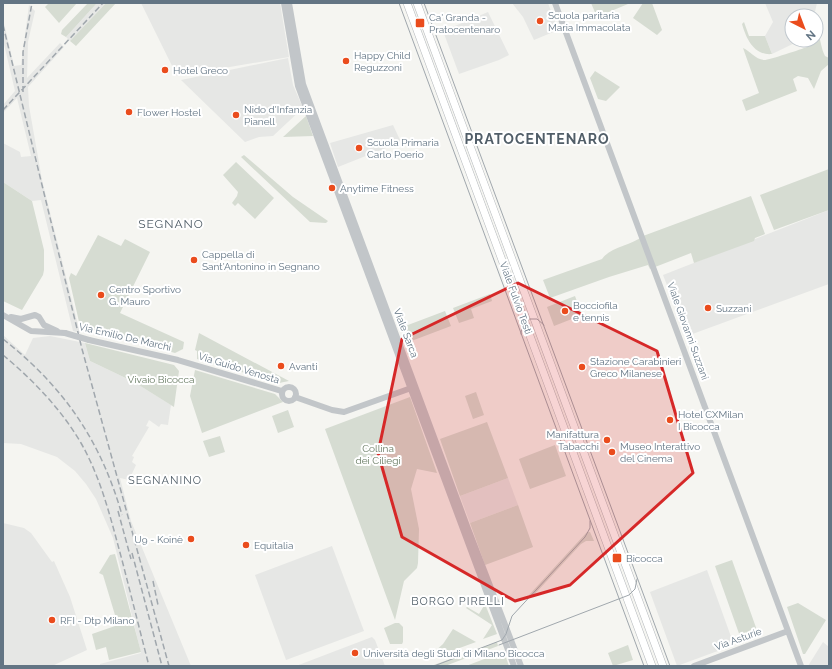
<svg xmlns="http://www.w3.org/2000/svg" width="832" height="669" font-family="Raleway,sans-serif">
<rect width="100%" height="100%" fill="#f5f5f1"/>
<path fill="#e6e7e5" d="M 97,3 L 106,3 L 70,41 L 66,37 Z
M 141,3 L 280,3 L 289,57 L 177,76 Z
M 512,3 L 548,3 L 558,30 L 534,40 L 523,17 Z
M 765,3 L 817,3 L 814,16 L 792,16 L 792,40 L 801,40 L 772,54 L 765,36 L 773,22 Z
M 29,5 L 35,11 L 28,42 L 27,78 L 60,43 L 64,47 L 28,87 L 29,106 L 42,180 L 80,333 L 73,331 L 41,200 L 32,201 L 3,182 L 3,143 L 20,152 L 21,157 L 31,156 L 17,98 L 3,113 L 3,105 L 15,91 L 3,40 L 3,19 L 14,66 L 21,65 Z
M 488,12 L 509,55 L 499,60 L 459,74 L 443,31 Z
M 288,58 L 293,85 L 303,108 L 273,136 L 259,137 L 245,142 L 181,80 Z
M 393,125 L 401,142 L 338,167 L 330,143 Z
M 829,210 L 829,284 L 687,336 L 663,275 Z
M 3,335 L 25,355 L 33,338 L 50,336 L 85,343 L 90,361 L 134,382 L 171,405 L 168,425 L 161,424 L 159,427 L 149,420 L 146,426 L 149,427 L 132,456 L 134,457 L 132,462 L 136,465 L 129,480 L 120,478 L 131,521 L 191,666 L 100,666 L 100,664 L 141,653 L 113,538 L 96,499 L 86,484 L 75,471 L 57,457 L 21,444 L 3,443 Z
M 508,478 L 518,505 L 470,523 L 460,496 Z
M 3,523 L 24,528 L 31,533 L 52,562 L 54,561 L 70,597 L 87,650 L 52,666 L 3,666 Z
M 332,546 L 364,631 L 286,660 L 255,575 Z
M 707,570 L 734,645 L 677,666 L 650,592 Z
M 372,637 L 375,640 L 385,666 L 296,666 Z
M 823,642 L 829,647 L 829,666 L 808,666 Z"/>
<path fill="#d6dcd2" d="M 49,3 L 77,3 L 59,23 L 45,7 Z
M 88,3 L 97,3 L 66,37 L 61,34 L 62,30 Z
M 106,3 L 116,3 L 76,46 L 70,41 Z
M 591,3 L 627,3 L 628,4 L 597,17 Z
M 643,3 L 652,3 L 662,30 L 657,35 L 633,18 Z
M 744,22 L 749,36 L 765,36 L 772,54 C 754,56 746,38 742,24 Z
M 818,33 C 821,41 821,48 825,56 L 829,58 L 829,64 L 821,71 L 814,89 L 808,78 L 798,76 L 793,79 L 797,91 L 746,111 L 742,100 L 759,93 L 743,48 C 750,51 755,59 764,60 C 766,61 802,49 807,47 L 804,40 L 816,40 Z
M 595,71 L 620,87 L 606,101 L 598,99 L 590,78 Z
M 306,116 L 313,136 L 283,137 Z
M 244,155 L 293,197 L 328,221 L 326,223 L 310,222 L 241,157 Z
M 236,162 L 274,198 L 255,219 L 238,203 L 235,206 L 232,203 L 237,196 L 238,192 L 223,175 Z
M 829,169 L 829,210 L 774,230 L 760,195 Z
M 3,182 L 32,201 L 44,250 L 44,270 L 43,275 L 22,310 L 3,301 Z
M 751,196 L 765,234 L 755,238 L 754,241 L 694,263 L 691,253 L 650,269 L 648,265 L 609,277 L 550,298 L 543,280 L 602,259 C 611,246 631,246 643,236 Z
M 98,235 L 121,246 L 125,239 L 150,252 L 120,313 L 184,342 L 183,349 L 175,353 L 80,326 L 69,278 L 71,273 L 76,276 Z
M 490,294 L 492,301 L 471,309 L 474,318 L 459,323 L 453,308 Z
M 575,296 L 582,315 L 554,326 L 547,307 Z
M 445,311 L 451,326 L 406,343 L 400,328 Z
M 199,333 L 289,381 L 279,383 L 197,359 L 197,351 L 195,350 Z
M 85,343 L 174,365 L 179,371 L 174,407 L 134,382 L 90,361 Z
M 195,370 L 275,394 L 283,402 L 202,433 L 190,396 Z
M 476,392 L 484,415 L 473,419 L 465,396 Z
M 410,397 L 437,473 L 417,469 L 411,489 L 419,529 L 418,563 L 417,568 L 404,581 L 395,620 L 325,429 Z
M 288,410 L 294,427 L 278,433 L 272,416 Z
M 487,422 L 508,478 L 460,496 L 440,439 Z
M 220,436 L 225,452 L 209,457 L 203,441 Z
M 555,445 L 566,476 L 530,489 L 519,459 Z
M 518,505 L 533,547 L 485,565 L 470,523 Z
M 587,532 L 590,532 L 594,541 L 586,541 L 581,544 L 532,597 L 529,595 Z
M 115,554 L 141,652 L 109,660 L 106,647 L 96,650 L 92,634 L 118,625 L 103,575 L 99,573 L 110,555 Z
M 732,560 L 759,636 L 742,642 L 715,566 Z
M 798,603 L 826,620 L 805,654 L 803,654 L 787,607 Z
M 485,604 L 497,634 L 483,639 L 492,625 L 466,608 L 467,607 L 479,614 Z
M 395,623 L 399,623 L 403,627 L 403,642 L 402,644 L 390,644 L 384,628 Z
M 453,629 L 476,642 L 424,661 L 443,644 Z
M 497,642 L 498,646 L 445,666 L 431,666 Z
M 628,645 L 633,660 L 613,666 L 608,653 Z
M 504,652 L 509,666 L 466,666 L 500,653 Z"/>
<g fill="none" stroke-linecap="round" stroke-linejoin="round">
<g stroke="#b5b9bd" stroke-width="8">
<path id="major" d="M 407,3 L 652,666
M 417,3 L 663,666"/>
</g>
<path stroke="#c2c6c9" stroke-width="6" d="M 284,3 L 298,86 L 514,666
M 289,3 L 303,84 L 467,526 L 521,666
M 555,3 L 801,666
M 3,315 L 31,331 L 65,333
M 11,317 L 21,319 L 35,315 L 39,317 L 44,325 L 57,331
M 89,340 L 178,360 L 282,391
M282 394a7 7 0 1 1 14 0a7 7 0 1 1-14 0Z
M 295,397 L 332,410 L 344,412 L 414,387
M 694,666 L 788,631"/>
<use href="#major" stroke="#fff" stroke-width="7"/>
<path stroke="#a0a7ad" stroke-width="1" d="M 399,3 L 644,666
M 424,3 L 670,666
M 521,334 L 522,324 L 528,319 L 537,319 L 544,325
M 499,645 L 629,595 L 635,589 L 637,579
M 434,666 L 502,640 L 506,634 L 512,616 L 585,537 L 590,528 L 590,521"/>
<path stroke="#a0a7ad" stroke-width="1.5" stroke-dasharray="6 3" stroke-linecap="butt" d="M 3,25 L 82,349 L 169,666
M 23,92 L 23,52 L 32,3
M 3,110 L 103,3
M 3,339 C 64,387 101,441 122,515
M 3,355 C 33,380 61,409 81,443 C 102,480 111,520 122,560 C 131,595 140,631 149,666
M 118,511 L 131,559
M 132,553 L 162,666
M 153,581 L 158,605"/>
<path stroke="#c2c6c9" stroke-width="6" d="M 65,333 L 89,340"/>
</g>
<path fill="#d62828" fill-opacity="0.2" stroke="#d62828" stroke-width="3" stroke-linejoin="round" d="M 518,283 L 657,351 L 693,473 L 570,585 L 515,601 L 402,537 L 378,453 L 402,339 Z"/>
<g fill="#ea4c1d" stroke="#fff" stroke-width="1.5">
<circle cx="540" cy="21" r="4"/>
<rect x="415" y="18" width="10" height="10" rx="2"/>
<circle cx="346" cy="61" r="4"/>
<circle cx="165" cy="70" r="4"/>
<circle cx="129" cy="112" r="4"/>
<circle cx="236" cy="115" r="4"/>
<circle cx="359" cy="148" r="4"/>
<circle cx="332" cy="188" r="4"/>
<circle cx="194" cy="260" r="4"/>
<circle cx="101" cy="295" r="4"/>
<circle cx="708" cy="308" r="4"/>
<circle cx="565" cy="311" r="4"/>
<circle cx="281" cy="366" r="4"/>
<circle cx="582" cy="367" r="4"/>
<circle cx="670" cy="420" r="4"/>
<circle cx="607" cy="440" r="4"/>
<circle cx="612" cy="452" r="4"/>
<circle cx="191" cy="539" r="4"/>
<circle cx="246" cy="545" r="4"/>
<rect x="612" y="553" width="10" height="10" rx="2"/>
<circle cx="52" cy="620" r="4"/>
<circle cx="355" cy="653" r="4"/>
</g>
<g text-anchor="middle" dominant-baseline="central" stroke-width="4" stroke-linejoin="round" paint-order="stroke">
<g font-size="10" fill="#637584" stroke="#fff" text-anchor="start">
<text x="548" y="15">Scuola paritaria<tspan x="548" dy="12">Maria Immacolata</tspan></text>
<text x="429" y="17">Ca' Granda -<tspan x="429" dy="12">Pratocentenaro</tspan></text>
<text x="354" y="55">Happy Child<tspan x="354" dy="12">Reguzzoni</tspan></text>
<text x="173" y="70">Hotel Greco</text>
<text x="244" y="109">Nido d'Infanzia<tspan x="244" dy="12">Pianell</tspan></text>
<text x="137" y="112">Flower Hostel</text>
<text x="367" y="142">Scuola Primaria<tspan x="367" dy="12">Carlo Poerio</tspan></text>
<text x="340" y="188">Anytime Fitness</text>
<text x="202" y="254">Cappella di<tspan x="202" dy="12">Sant'Antonino in Segnano</tspan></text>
<text x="109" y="289">Centro Sportivo<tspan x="109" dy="12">G. Mauro</tspan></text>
<text x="573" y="305">Bocciofila<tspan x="573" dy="12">e tennis</tspan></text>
<text x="716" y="308">Suzzani</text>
<text x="590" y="361">Stazione Carabinieri<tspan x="590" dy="12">Greco Milanese</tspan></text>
<text x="289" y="366">Avanti</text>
<text x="678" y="414">Hotel CXMilan<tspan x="678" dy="12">I Bicocca</tspan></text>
<text x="599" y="434" text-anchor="end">Manifattura<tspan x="599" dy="12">Tabacchi</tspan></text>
<text x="620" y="446">Museo Interattivo<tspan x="620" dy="12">del Cinema</tspan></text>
<text x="183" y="539" text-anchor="end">U9 - Koinè</text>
<text x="254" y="545">Equitalia</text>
<text x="626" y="558">Bicocca</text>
<text x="60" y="620">RFI - Dtp Milano</text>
<text x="363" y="653">Università degli Studi di Milano Bicocca</text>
</g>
<g font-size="10" fill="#637584" stroke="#fff">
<text transform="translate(516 298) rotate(70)">Viale Fulvio Testi</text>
<text transform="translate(688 331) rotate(70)">Viale Giovanni Suzzani</text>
<text transform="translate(406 333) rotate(69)">Viale Sarca</text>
<text transform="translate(125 337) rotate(13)">Via Emilio De Marchi</text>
<text transform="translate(239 368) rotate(17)">Via Guido Venosta</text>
<text transform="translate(738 639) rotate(-20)">Via Asturie</text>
</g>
<g font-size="10" fill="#677a62" stroke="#fff">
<text x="161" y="379">Vivaio Bicocca</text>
<text x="378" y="448">Collina<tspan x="378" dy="12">dei Ciliegi</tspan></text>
</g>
<g font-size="11" letter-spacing="1" fill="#515e68" stroke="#fff">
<text x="165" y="480">SEGNANINO</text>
<text x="458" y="601">BORGO PIRELLI</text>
</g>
<g font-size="12" letter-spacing="1" fill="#515e68" stroke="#fff">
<text x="171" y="224">SEGNANO</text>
</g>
<g font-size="14" font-weight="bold" letter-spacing="1" fill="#515e68" stroke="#fff">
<text x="537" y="139">PRATOCENTENARO</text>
</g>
</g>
<rect width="832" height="669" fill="none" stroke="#637584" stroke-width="8"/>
<g transform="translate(804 28) rotate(138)"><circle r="19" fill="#ffffff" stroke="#c1c8ce"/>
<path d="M0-3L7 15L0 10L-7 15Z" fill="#ea4c1d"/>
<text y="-6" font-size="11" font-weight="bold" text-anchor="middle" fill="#637584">N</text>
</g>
</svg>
